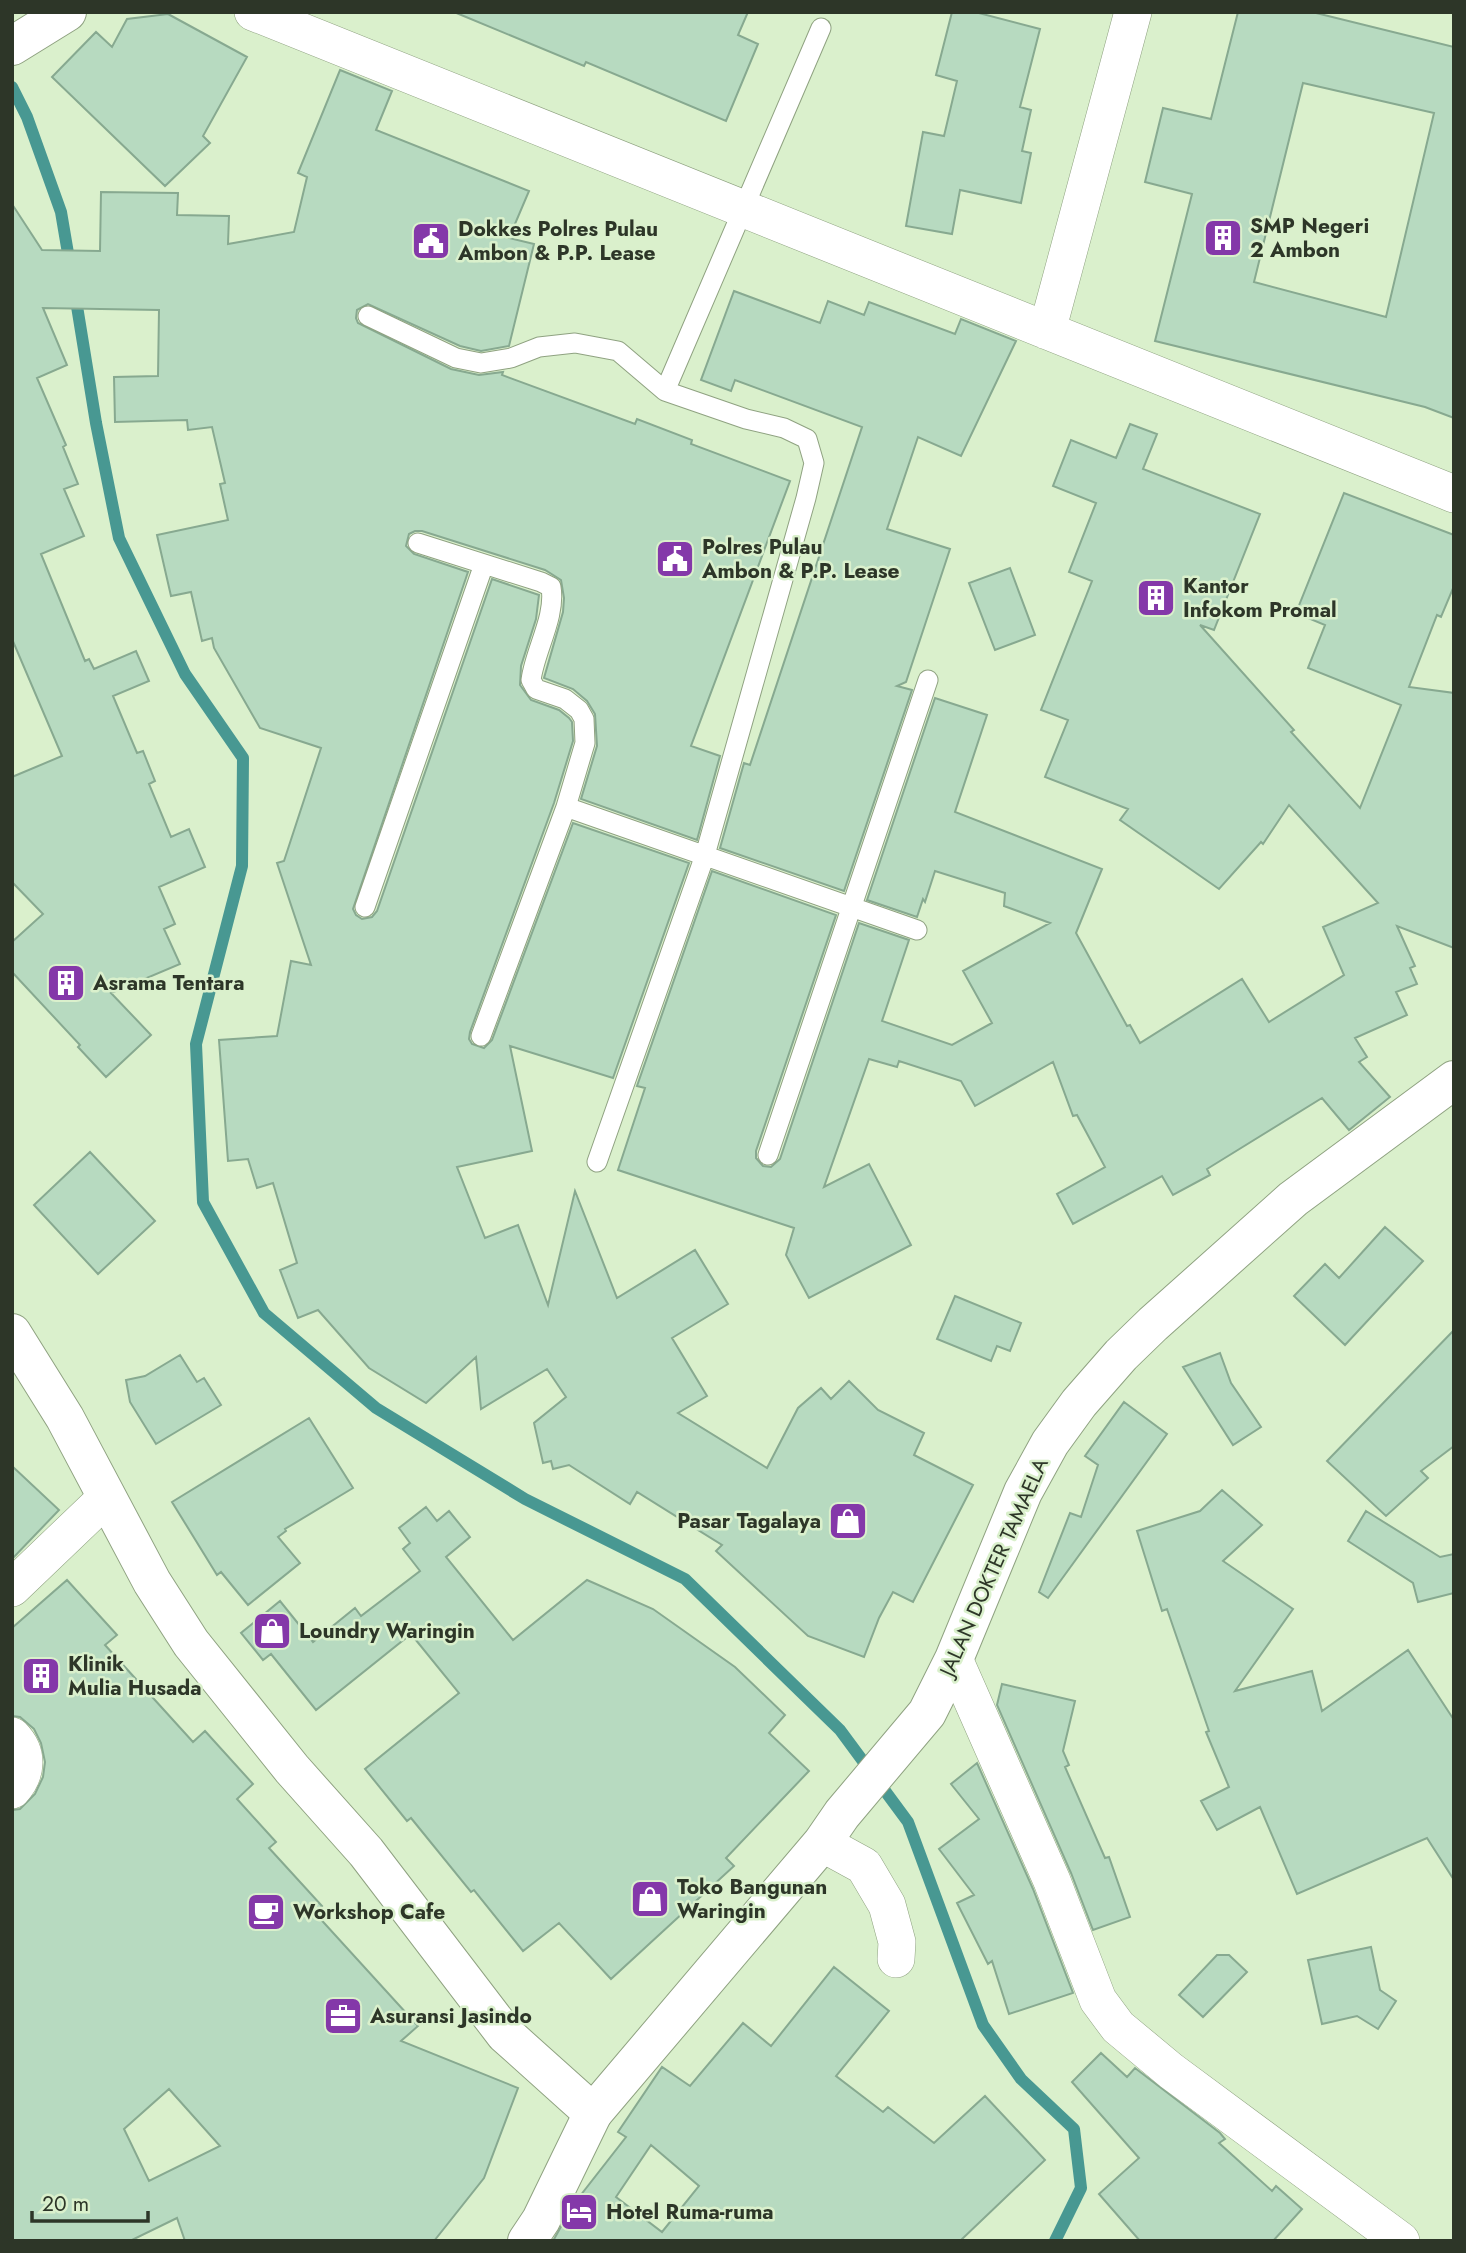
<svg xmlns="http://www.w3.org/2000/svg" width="1466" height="2253" font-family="Jost,sans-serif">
<rect width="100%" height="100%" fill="#daf0cc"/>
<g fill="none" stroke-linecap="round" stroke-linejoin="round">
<path stroke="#489892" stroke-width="12" d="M 12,87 L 27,117 L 61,212 L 70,265
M 75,294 L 96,423 L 119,538 L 185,674 L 243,758 L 242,866 L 196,1044 L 203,1202 L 264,1313 L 376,1408 L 525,1499 L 685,1579 L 840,1730 L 908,1822 L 983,2025 L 1021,2079 L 1074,2129 L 1081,2188 L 1055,2241"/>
</g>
<path fill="#b7dac0" stroke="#87a990" stroke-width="2" fill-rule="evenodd" d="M 454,12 L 748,12 L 738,35 L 758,44 L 726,121 L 586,62 L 584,66 Z
M 952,12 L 975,12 L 1040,29 L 1020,107 L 1031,110 L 1022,151 L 1031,153 L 1021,203 L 960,190 L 952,234 L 906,226 L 923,132 L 944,136 L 957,81 L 936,75 Z
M 1238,12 L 1312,12 L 1454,47 L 1454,418 L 1425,407 L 1155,341 L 1192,194 L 1145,182 L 1163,108 L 1211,119 ZM 1303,83 L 1434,113 L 1386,317 L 1254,282 Z
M 168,14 L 247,57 L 203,136 L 210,143 L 165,186 L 52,77 L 96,32 L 112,47 L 127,19 Z
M 340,70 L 392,91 L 376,130 L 529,191 L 509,238 L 534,244 L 509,346 L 481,351 L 460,346 L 368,304 L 357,310 L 356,318 L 358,323 L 451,369 L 479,375 L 503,372 L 502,375 L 635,424 L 637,419 L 692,440 L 691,444 L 790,481 L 691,746 L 720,756 L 697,840 L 581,799 L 597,746 L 595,714 L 587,701 L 573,689 L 544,678 L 563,612 L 564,598 L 561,580 L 545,570 L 422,531 L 415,531 L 409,534 L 406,546 L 414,554 L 468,572 L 353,909 L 356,915 L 362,919 L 372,917 L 377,911 L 492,579 L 539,595 L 536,619 L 521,666 L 520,685 L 531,700 L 559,710 L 569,718 L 572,722 L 573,741 L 554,803 L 470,1032 L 469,1039 L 472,1044 L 484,1048 L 492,1040 L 573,823 L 689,863 L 613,1078 L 510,1046 L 532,1151 L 457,1167 L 485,1238 L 518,1225 L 548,1305 L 575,1191 L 617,1298 L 695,1250 L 728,1304 L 672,1338 L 707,1396 L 678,1413 L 767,1468 L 798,1408 L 821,1388 L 831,1399 L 849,1381 L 878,1410 L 924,1433 L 914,1455 L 973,1485 L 913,1602 L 893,1592 L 879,1618 L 864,1657 L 808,1636 L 716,1551 L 722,1545 L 637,1492 L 630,1504 L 569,1465 L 553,1469 L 551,1461 L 543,1463 L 534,1423 L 566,1397 L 547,1369 L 481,1409 L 476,1357 L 426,1403 L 369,1368 L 318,1310 L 298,1318 L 280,1270 L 297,1263 L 273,1183 L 257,1188 L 248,1159 L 228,1161 L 219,1040 L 277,1036 L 291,961 L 311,965 L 277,863 L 284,861 L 321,748 L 260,728 L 214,648 L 212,638 L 202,641 L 191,592 L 171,596 L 157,535 L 228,520 L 220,484 L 225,483 L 212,427 L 188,430 L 187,420 L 115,422 L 114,377 L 158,376 L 159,310 L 43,308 L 67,365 L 37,378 L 66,445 L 63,447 L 78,484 L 64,489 L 84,536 L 41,554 L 85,661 L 89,659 L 94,669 L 136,651 L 149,681 L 113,696 L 137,753 L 143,751 L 155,781 L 149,784 L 171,837 L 189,829 L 205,867 L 159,887 L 175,924 L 164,929 L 180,964 L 111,993 L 151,1035 L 106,1077 L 78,1047 L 80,1045 L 12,972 L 12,942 L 43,914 L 12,882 L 12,777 L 62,756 L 12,639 L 12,204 L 42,250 L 100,251 L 101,192 L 178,193 L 177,215 L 229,216 L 228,244 L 294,232 L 307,177 L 298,173 Z
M 734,291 L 820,323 L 828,301 L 864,315 L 869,302 L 955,334 L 961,319 L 1016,341 L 961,456 L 918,437 L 887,529 L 950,549 L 906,682 L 897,686 L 912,690 L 844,891 L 720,848 L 744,763 L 750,765 L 862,427 L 735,380 L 731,391 L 701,380 Z
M 1130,424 L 1157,434 L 1143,469 L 1260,514 L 1214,630 L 1200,625 L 1294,730 L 1291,732 L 1360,808 L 1401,705 L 1308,668 L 1325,625 L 1296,613 L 1344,493 L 1454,535 L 1454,586 L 1441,617 L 1437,615 L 1409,687 L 1454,693 L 1454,948 L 1397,926 L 1415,966 L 1410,968 L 1417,984 L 1396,992 L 1407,1015 L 1355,1038 L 1367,1057 L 1359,1062 L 1390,1097 L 1349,1130 L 1322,1098 L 1207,1169 L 1210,1175 L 1173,1195 L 1162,1176 L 1073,1224 L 1057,1194 L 1105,1167 L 1077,1115 L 1073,1116 L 1053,1062 L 975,1106 L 961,1081 L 899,1061 L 897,1067 L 869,1059 L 824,1187 L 869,1164 L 911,1245 L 809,1298 L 786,1255 L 794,1228 L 618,1170 L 645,1088 L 637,1086 L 712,871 L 836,915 L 756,1151 L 756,1158 L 763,1166 L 771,1167 L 780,1159 L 859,923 L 909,940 L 882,1021 L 952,1045 L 992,1023 L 963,971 L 1050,923 L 1004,906 L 1005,893 L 935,871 L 925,902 L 923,899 L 917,917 L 867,900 L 935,698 L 987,715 L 955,812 L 1102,869 L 1076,933 L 1127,1026 L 1130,1025 L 1140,1043 L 1242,979 L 1269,1022 L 1344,975 L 1323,927 L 1378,903 L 1289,805 L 1263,844 L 1261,842 L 1219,889 L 1120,820 L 1128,809 L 1045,777 L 1068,720 L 1041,710 L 1092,581 L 1069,572 L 1096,503 L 1053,486 L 1071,440 L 1116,458 Z
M 1010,568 L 1035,635 L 995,650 L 969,583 Z
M 90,1152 L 155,1221 L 98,1274 L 34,1205 Z
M 1385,1227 L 1423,1261 L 1345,1345 L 1294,1296 L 1325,1264 L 1339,1278 Z
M 955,1296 L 1021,1323 L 1010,1351 L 997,1346 L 991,1361 L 937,1339 Z
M 1454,1330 L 1454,1446 L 1421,1471 L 1428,1478 L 1386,1516 L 1327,1461 Z
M 1220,1353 L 1231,1383 L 1261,1427 L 1233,1445 L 1183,1367 Z
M 180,1355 L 197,1382 L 204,1378 L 221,1405 L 156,1444 L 130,1402 L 126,1380 L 145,1376 Z
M 1124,1402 L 1167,1434 L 1048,1598 L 1039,1592 L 1070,1513 L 1081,1517 L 1098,1465 L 1085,1456 Z
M 309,1418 L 353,1488 L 285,1529 L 286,1531 L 278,1537 L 300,1563 L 248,1605 L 221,1572 L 217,1575 L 172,1502 Z
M 12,1466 L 59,1510 L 12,1559 Z
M 1222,1490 L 1262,1525 L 1223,1561 L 1293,1609 L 1235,1691 L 1312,1671 L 1322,1711 L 1408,1650 L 1454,1720 L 1454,1880 L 1427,1838 L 1297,1894 L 1260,1807 L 1217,1830 L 1201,1801 L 1229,1787 L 1206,1732 L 1209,1731 L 1167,1609 L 1162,1611 L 1137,1531 L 1200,1511 Z
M 426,1507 L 437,1521 L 449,1511 L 470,1537 L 446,1557 L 513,1640 L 587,1580 L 653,1609 L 735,1667 L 785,1715 L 769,1733 L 809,1771 L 726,1858 L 734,1866 L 611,1979 L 559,1923 L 523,1951 L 474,1890 L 471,1892 L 411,1818 L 407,1821 L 365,1769 L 459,1693 L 411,1634 L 316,1710 L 271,1654 L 263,1660 L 241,1633 L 280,1601 L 313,1642 L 355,1608 L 361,1616 L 420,1571 L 403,1549 L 410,1543 L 399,1528 Z
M 1366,1511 L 1440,1557 L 1454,1554 L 1454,1593 L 1418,1602 L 1413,1583 L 1348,1541 Z
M 67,1580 L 117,1635 L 105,1645 L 193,1742 L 205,1731 L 253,1784 L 237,1799 L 276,1842 L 269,1848 L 322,1906 L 315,1913 L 418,2026 L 401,2041 L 518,2088 L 484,2178 L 434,2241 L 185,2241 L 177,2218 L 130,2241 L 12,2241 L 12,1810 L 20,1809 L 35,1794 L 43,1777 L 45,1762 L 41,1743 L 34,1729 L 20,1717 L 12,1716 L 12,1628 ZM 169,2089 L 220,2146 L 149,2181 L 124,2129 Z
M 1002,1684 L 1075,1701 L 1063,1751 L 1069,1765 L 1065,1767 L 1105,1858 L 1109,1857 L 1130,1917 L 1093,1930 L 1071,1873 L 997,1705 Z
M 977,1763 L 1033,1889 L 1073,1993 L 1009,2014 L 992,1961 L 988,1964 L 957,1903 L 974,1895 L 939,1849 L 979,1819 L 951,1784 Z
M 1371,1947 L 1380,1990 L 1396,2001 L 1378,2029 L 1357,2016 L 1322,2024 L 1308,1960 Z
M 1217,1955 L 1229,1955 L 1247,1972 L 1203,2017 L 1179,1995 Z
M 834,1967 L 889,2011 L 836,2076 L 883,2112 L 888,2107 L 934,2143 L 985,2096 L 1045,2160 L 960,2241 L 553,2241 L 573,2205 L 626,2137 L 618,2132 L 662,2067 L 690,2086 L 743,2023 L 771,2046 ZM 651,2145 L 699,2186 L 662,2232 L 616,2197 Z
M 1101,2053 L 1127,2077 L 1135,2068 L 1220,2133 L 1225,2139 L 1219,2143 L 1272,2191 L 1276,2186 L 1302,2209 L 1273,2241 L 1140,2241 L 1099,2194 L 1139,2158 L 1072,2082 Z"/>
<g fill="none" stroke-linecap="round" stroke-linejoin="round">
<g stroke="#8fa281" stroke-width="21">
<path id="service" d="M 368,316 L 456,358 L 481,363 L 511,358 L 539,347 L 575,343 L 618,351 L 665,391 L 746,419 L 784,428 L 807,439 L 814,463 L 806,498 L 705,855 L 597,1162
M 665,391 L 821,28
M 418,543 L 541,582 L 551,587 C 556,617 535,650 531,680 L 536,689 L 565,699 L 579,710 L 584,719 L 585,743 L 566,807 L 481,1036
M 566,807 L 917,930
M 365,907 L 484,564
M 768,1155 L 928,680"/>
</g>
<g stroke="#8fa281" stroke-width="38">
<path id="minor" d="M 253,12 L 1454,494
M 1047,331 L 1133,12
M 12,1588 L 106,1498
M 954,1659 L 1052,1881 L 1098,2000 L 1118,2027 L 1171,2071 L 1401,2241
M 12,1736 C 29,1753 27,1774 12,1790
M 822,1843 L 864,1866 L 887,1905 L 897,1942 L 896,1959"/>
</g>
<g stroke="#8fa281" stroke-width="40">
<path id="secondary" d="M 527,2241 L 541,2220 L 593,2113"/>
</g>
<g stroke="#8fa281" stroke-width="40">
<path id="primary" d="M 12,46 L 67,12
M 12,1333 L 65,1418 L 152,1582 L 191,1643 L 292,1769 L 366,1852 L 505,2034 L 593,2113 L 822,1843 L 842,1814 L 927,1713 L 954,1659 L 1023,1492 L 1050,1443 L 1079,1403 L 1121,1355 L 1153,1324 L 1293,1199 L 1454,1080"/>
</g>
<use href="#service" stroke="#fff" stroke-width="19"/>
<use href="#minor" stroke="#fff" stroke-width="37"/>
<use href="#secondary" stroke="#fff" stroke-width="38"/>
<use href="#primary" stroke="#fff" stroke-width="38"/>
</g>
<defs>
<g id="building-square" transform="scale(2.0125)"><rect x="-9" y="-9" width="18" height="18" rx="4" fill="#8438a9" stroke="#daf0cc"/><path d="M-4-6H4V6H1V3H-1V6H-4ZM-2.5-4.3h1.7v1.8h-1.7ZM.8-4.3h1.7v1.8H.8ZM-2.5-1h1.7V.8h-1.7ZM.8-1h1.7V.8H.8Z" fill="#fff"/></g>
<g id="civic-square" transform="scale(2.0125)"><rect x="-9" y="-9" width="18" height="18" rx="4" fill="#8438a9" stroke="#daf0cc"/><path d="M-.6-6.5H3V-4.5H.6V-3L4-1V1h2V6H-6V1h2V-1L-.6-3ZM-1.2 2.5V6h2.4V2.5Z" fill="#fff"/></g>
<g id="shop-square" transform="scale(2.0125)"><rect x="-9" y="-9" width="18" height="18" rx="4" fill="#8438a9" stroke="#daf0cc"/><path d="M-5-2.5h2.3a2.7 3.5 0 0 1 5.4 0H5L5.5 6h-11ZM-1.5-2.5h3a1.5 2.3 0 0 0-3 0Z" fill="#fff"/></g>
<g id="cafe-square" transform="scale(2.0125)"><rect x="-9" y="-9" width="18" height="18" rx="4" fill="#8438a9" stroke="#daf0cc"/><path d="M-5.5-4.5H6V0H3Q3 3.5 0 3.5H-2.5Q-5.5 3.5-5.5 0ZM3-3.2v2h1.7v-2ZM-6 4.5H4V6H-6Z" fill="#fff"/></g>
<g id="office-square" transform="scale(2.0125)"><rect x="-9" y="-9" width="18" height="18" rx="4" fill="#8438a9" stroke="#daf0cc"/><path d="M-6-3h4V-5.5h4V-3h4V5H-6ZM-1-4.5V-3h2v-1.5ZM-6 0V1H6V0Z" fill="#fff"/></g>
<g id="hotel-square" transform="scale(2.0125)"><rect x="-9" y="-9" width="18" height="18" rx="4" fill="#8438a9" stroke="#daf0cc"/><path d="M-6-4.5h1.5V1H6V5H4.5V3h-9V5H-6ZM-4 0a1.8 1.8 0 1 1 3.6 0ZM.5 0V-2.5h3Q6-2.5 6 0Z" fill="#fff"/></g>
</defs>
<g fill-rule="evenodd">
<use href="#building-square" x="1223" y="238"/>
<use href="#civic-square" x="431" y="241"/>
<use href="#civic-square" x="675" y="559"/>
<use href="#building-square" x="1156" y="598"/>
<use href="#building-square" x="66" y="983"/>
<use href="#shop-square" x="848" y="1521"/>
<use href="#shop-square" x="272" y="1631"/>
<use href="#building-square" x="41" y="1676"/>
<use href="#shop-square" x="650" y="1899"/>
<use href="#cafe-square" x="266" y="1912"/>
<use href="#office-square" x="343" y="2016"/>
<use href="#hotel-square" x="579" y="2212"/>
</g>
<g text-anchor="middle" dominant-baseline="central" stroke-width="5" stroke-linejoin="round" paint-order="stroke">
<g font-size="21" font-weight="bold" fill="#2d3628" stroke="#daf0cc" text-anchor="start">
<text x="1250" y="226">SMP Negeri<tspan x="1250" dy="24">2 Ambon</tspan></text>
<text x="458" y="229">Dokkes Polres Pulau<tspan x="458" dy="24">Ambon &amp; P.P. Lease</tspan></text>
<text x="702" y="547">Polres Pulau<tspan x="702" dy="24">Ambon &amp; P.P. Lease</tspan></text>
<text x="1183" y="586">Kantor<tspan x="1183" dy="24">Infokom Promal</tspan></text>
<text x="93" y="983">Asrama Tentara</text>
<text x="821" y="1521" text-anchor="end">Pasar Tagalaya</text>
<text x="299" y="1631">Loundry Waringin</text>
<text x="68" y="1664">Klinik<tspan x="68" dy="24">Mulia Husada</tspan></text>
<text x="677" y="1887">Toko Bangunan<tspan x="677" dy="24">Waringin</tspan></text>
<text x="293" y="1912">Workshop Cafe</text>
<text x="370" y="2016">Asuransi Jasindo</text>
<text x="606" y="2212">Hotel Ruma-ruma</text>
</g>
<g font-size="21" fill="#2d3628" stroke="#daf0cc">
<text transform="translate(994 1567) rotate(-66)">JALAN DOKTER TAMAELA</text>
</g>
</g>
<rect width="1466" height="2253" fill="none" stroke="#2d3628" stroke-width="28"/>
<path d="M32 2211v10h116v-10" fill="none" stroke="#2d3628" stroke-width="3.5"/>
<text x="42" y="2211" font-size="21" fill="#2d3628" stroke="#daf0cc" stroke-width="5" paint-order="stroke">20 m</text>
</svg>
